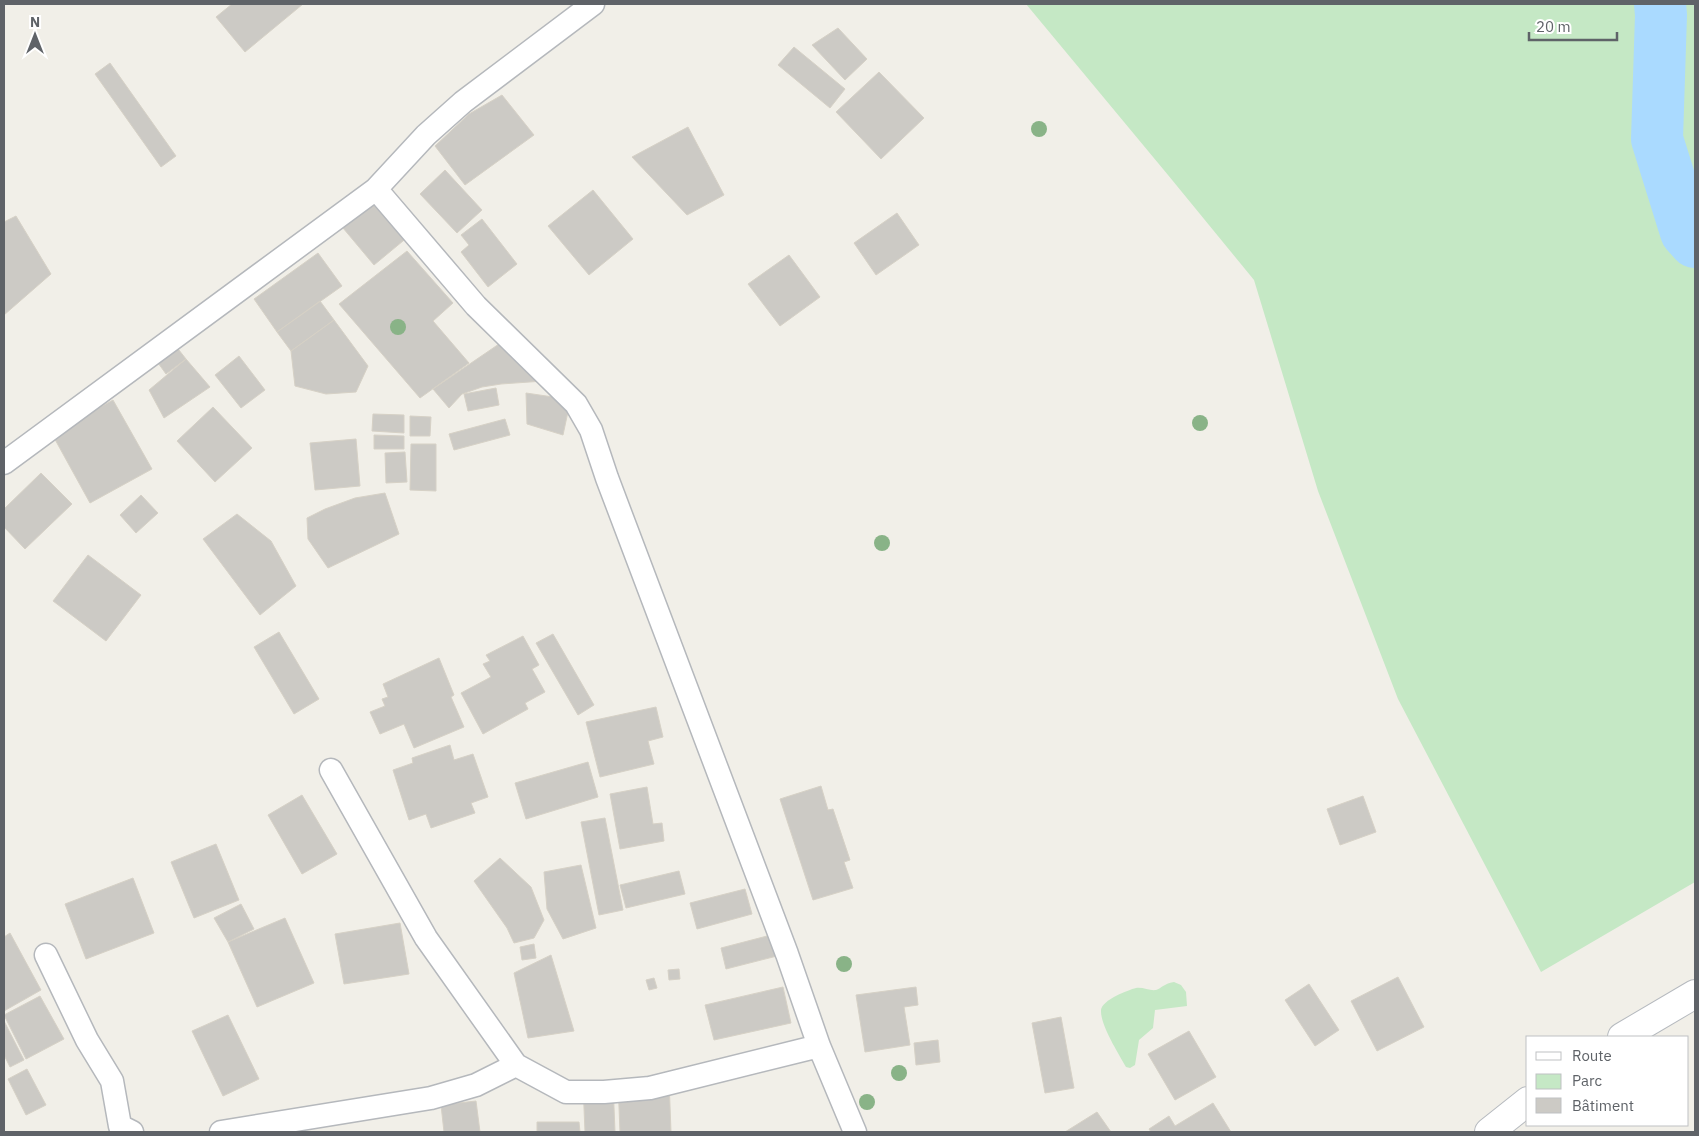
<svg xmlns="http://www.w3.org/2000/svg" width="1699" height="1136" font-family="'IBM Plex Sans',sans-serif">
<rect width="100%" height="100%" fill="#f1efe8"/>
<path fill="#c5e8c5" d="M 1026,4 L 1695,4 L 1695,882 L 1541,972 L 1398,699 L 1318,491 L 1254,280 L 1168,175 Z
M 1174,982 L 1181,985 L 1186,992 L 1187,1006 L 1155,1010 L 1153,1028 L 1139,1040 L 1135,1065 L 1130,1068 L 1126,1067 C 1119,1054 1100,1025 1101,1010 C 1102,1000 1128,990 1136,988 C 1143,987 1150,991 1156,990 C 1162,988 1163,984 1174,982 Z"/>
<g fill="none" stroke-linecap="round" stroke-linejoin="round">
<path stroke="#aadaff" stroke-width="52" d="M 1660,4 L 1661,15 L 1657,139 L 1686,232 L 1695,242"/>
</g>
<path fill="#cccac5" stroke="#d6d1c6" d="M 232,4 L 303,4 L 245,52 L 216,17 Z
M 838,28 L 867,59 L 845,80 L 812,45 Z
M 794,47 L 845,89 L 830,108 L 778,65 Z
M 110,63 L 176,156 L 161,167 L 95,74 Z
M 879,72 L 924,118 L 881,159 L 836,112 Z
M 502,95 L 534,135 L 465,185 L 435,146 L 469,114 Z
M 688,127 L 724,195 L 687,215 L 632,157 Z
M 445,170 L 482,210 L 457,233 L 420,194 Z
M 593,190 L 633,239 L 589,275 L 548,226 Z
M 377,199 L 409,236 L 374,265 L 343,228 Z
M 897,213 L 919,245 L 876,275 L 854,243 Z
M 16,216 L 51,274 L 4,315 L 4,222 Z
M 482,219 L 517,264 L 488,287 L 461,252 L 469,245 L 461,235 Z
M 407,251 L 453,303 L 433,321 L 469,363 L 420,398 L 339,304 Z
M 318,253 L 342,286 L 277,332 L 254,299 Z
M 789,255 L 820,297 L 780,326 L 748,284 Z
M 320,301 L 334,320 L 291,351 L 277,332 Z
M 334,320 L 368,366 L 356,392 L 326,394 L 295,386 L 291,351 Z
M 499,344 L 544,381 L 501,384 L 482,387 L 462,394 L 449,408 L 433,389 Z
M 175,345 L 186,359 L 166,374 L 156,360 Z
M 239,356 L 265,390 L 241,408 L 215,375 Z
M 186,359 L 210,387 L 164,418 L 149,390 Z
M 496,388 L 499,405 L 468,411 L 464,394 Z
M 526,393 L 553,397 L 569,407 L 563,435 L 527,424 Z
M 113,400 L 152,469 L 90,503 L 52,434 Z
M 213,407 L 252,448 L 215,482 L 177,441 Z
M 373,414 L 404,415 L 404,433 L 372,431 Z
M 410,416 L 431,417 L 430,436 L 410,436 Z
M 505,419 L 510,435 L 454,450 L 449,434 Z
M 374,435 L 404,436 L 404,449 L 374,449 Z
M 356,439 L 360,486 L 315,490 L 310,443 Z
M 411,444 L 436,444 L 436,491 L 410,490 Z
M 405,452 L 407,482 L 386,483 L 385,453 Z
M 41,473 L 72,504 L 25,549 L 4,527 L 4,509 Z
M 385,493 L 399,534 L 328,568 L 308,539 L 307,518 L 325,509 L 355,498 Z
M 141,495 L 158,513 L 136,533 L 120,515 Z
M 237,514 L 271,541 L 296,586 L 260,615 L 203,539 Z
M 88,555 L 141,595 L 106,641 L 53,601 Z
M 279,632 L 319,699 L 294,714 L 254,647 Z
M 553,634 L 594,705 L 578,715 L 536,643 Z
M 523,636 L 539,665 L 532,669 L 545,692 L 525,703 L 528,709 L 483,734 L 461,693 L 491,677 L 483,664 L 490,661 L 486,655 Z
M 439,658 L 454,695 L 451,697 L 464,727 L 414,748 L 404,724 L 380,734 L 370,712 L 385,706 L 382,699 L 388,697 L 383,684 Z
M 656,707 L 663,737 L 648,741 L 654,764 L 600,777 L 586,722 Z
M 450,745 L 454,760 L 473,754 L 488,797 L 471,803 L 475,813 L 431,828 L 426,814 L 409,820 L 393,770 L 413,763 L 412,758 Z
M 588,762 L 598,797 L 526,819 L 515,783 Z
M 821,786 L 828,810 L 833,809 L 850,860 L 844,862 L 853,888 L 813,900 L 780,799 Z
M 647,787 L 653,824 L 662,823 L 664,841 L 620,849 L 610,794 Z
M 302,795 L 337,854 L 302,874 L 268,815 Z
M 1363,796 L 1376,832 L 1340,845 L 1327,809 Z
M 605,818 L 623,910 L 599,915 L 581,822 Z
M 216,844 L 239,900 L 194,918 L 171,862 Z
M 500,858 L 531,887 L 544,920 L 534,938 L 514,943 L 507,928 L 474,881 Z
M 581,865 L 596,928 L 563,939 L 547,909 L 544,872 Z
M 679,871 L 685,894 L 626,908 L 620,885 Z
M 133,878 L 154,933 L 86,959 L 65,904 Z
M 745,889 L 752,914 L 697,929 L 690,903 Z
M 241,904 L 254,929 L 228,942 L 214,918 Z
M 285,918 L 314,983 L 257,1007 L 228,942 Z
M 400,923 L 409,974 L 344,984 L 335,934 Z
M 10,933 L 41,990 L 4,1011 L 4,937 Z
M 771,935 L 777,956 L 726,969 L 721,948 Z
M 534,944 L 536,958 L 522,960 L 520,947 Z
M 551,955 L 574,1031 L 528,1038 L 514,973 Z
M 679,969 L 680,979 L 669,980 L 668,970 Z
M 1398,977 L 1424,1027 L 1377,1051 L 1351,1001 Z
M 654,978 L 657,988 L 649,990 L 646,980 Z
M 1309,984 L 1339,1030 L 1315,1046 L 1285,1000 Z
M 783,987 L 791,1023 L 714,1040 L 705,1005 Z
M 916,987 L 918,1005 L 904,1007 L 910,1045 L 865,1052 L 856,995 Z
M 40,996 L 64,1039 L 26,1059 L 4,1015 Z
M 228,1015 L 259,1079 L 223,1096 L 192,1031 Z
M 1061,1017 L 1074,1088 L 1045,1093 L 1032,1023 Z
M 4,1021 L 24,1060 L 10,1067 L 4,1055 Z
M 1189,1031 L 1216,1077 L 1175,1100 L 1148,1054 Z
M 938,1040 L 940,1062 L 916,1065 L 914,1043 Z
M 27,1069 L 46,1105 L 26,1115 L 8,1079 Z
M 669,1080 L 671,1132 L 620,1132 L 618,1082 Z
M 613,1083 L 615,1132 L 585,1132 L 583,1084 Z
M 476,1101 L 480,1132 L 444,1132 L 441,1105 Z
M 1213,1103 L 1231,1132 L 1151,1132 L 1149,1129 L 1169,1116 L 1175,1126 Z
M 1097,1112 L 1111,1132 L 1065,1132 Z
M 537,1122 L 579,1122 L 580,1132 L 537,1132 Z"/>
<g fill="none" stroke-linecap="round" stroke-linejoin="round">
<g stroke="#b5b8bc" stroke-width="25">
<path id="minor" d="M 376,189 L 476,306 L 576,404 L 591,430 L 607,478 L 787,954 L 819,1046 L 855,1132
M 4,463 L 376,189 L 426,135 L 463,102 L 593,4
M 331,770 L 426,938 L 516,1065
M 46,955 L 87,1040 L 112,1081 L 120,1126 L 132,1132
M 221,1132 L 431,1098 L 476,1085 L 516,1065 L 566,1092 L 604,1092 L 650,1088 L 819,1046"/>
</g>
<g stroke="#b6babf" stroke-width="30">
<path id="secondary" d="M 1622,1037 L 1695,994
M 1489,1132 L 1528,1101"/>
</g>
<use href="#minor" stroke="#fff" stroke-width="22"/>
<use href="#secondary" stroke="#fff" stroke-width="28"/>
</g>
<g fill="#89b387">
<circle cx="1039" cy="129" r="8"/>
<circle cx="398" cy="327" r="8"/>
<circle cx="1200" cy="423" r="8"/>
<circle cx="882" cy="543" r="8"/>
<circle cx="844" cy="964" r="8"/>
<circle cx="899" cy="1073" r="8"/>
<circle cx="867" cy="1102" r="8"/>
</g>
<rect width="1699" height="1136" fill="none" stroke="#5f6368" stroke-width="10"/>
<rect x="1526" y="1036" width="162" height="90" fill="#ffffff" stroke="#bfc1c3"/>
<rect x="1536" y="1052" width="25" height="8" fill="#ffffff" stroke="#bfc1c3"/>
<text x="1572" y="1061" font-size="15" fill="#5f6368">Route</text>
<rect x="1536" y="1074" width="25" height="15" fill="#c5e8c5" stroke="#bfc1c3"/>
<text x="1572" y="1086" font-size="15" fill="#5f6368">Parc</text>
<rect x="1536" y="1098" width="25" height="15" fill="#cccac5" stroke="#bfc1c3"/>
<text x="1572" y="1111" font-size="15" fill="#5f6368">Bâtiment</text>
<g transform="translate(35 35)" stroke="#ffffff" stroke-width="4" paint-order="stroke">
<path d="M0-4L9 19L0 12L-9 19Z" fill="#5f6368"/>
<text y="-8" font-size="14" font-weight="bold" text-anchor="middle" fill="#5f6368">N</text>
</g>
<path d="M1529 32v8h88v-8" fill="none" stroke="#5f6368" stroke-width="2.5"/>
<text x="1536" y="32" font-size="15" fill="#5f6368" stroke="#ffffff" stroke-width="4" paint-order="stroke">20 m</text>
</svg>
